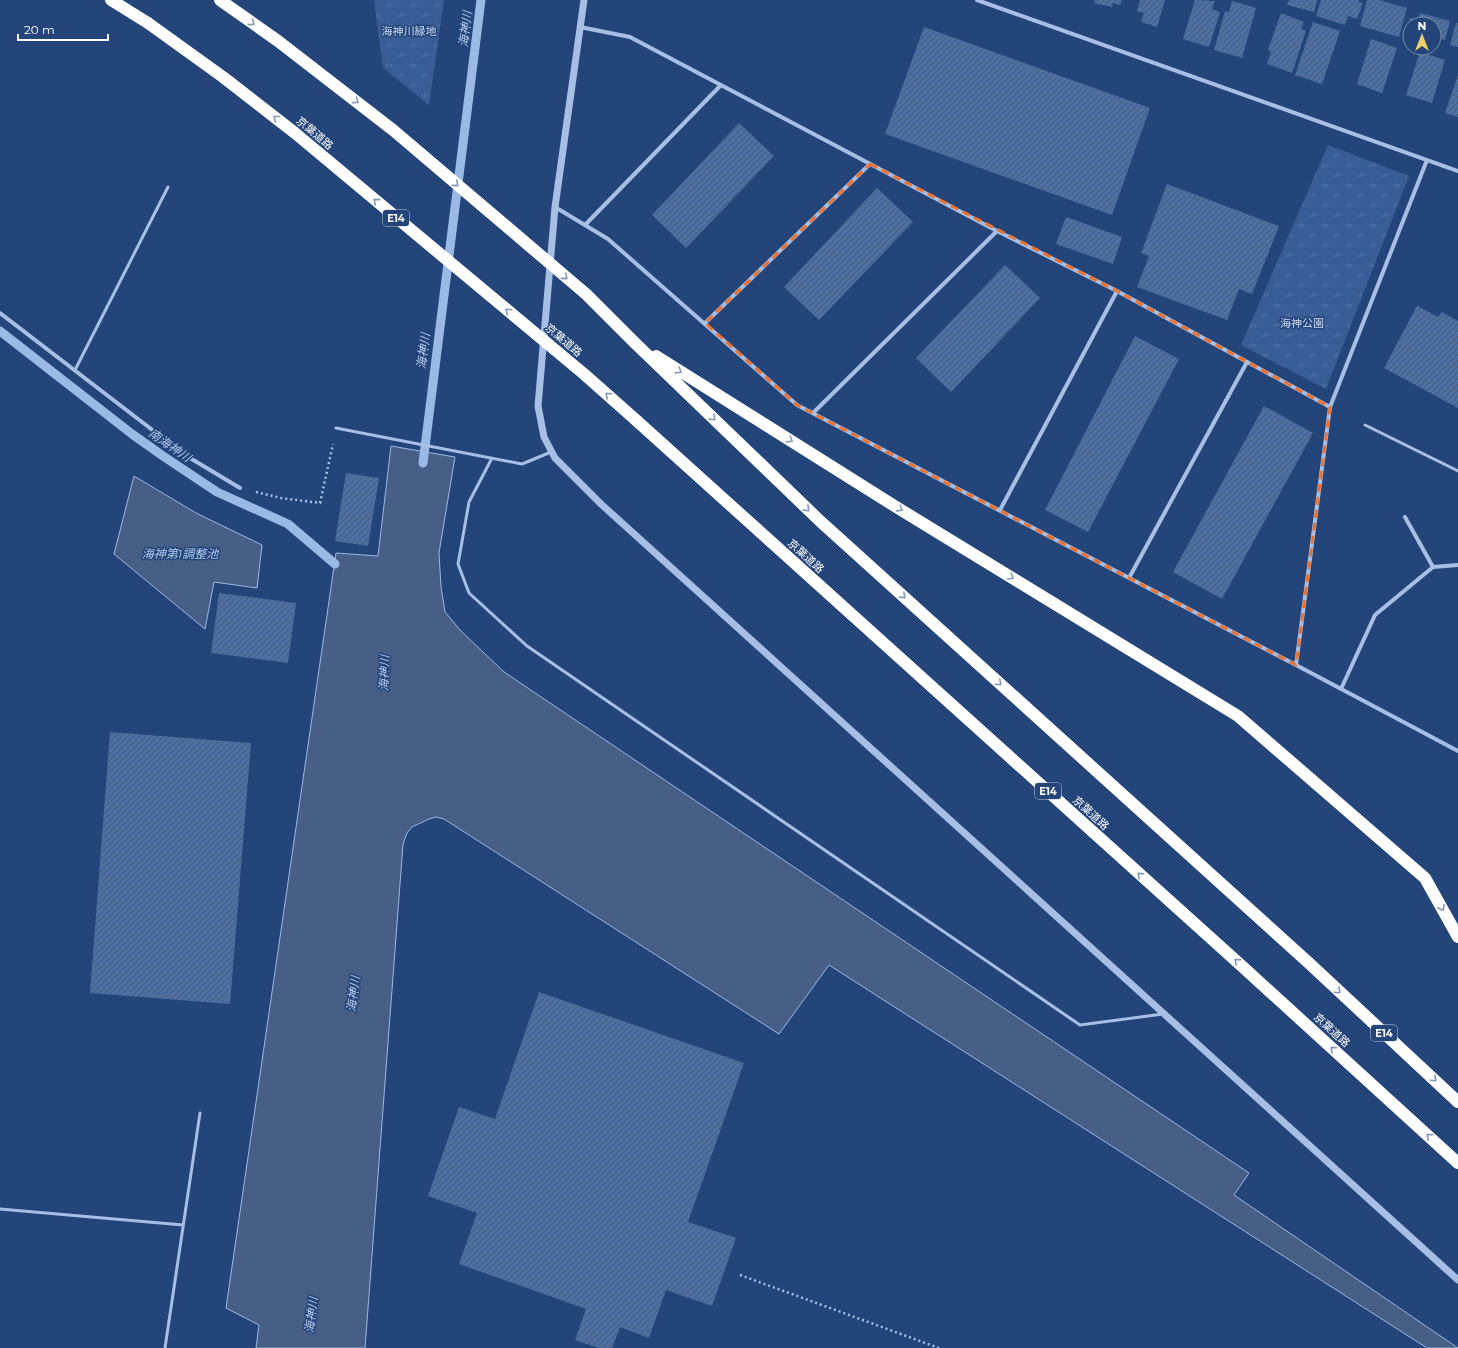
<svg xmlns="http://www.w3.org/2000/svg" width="1458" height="1348" font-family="Montserrat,'Noto Sans JP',sans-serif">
<defs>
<pattern id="grass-tufts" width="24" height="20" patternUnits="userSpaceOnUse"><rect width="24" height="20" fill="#385d97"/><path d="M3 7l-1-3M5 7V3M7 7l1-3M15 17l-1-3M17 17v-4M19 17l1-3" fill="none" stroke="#5675a7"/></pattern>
<pattern id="building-hatch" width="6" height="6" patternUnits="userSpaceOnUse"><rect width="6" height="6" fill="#4d6fa3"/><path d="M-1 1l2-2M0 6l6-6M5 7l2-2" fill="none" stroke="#4c5a6f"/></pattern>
</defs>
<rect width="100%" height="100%" fill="#24457a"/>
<path fill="url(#grass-tufts)" d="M 374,0 L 444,0 L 429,105 L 383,68 Z
M 1328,145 L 1409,176 L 1326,389 L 1241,345 Z"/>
<path fill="#475f86" stroke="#9bb9e5" d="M 391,446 L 455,457 L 439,553 L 441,587 L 445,612 L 461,631 L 504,672 L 1249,1173 L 1234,1195 L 1458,1348 L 1427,1348 L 829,965 L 779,1034 L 444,819 L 436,817 L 429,819 L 412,827 L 407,833 L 403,844 L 365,1348 L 256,1348 L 259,1325 L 226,1308 L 336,553 L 378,556 Z
M 134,476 L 196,513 L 262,545 L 257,588 L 214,582 L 205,629 L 114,554 Z"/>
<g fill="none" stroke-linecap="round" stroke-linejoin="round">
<path stroke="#9bb9e5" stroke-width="9" d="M 0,331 L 132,434 L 163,456 L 217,492 L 288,524 L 335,564
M 423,463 L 481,0"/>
</g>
<path fill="url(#building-hatch)" d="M 1095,0 L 1122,0 L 1120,5 L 1113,3 L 1112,7 L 1094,3 Z
M 1140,0 L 1165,0 L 1157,27 L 1141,22 L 1144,13 L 1137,11 Z
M 1195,0 L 1215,1 L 1212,9 L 1220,12 L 1209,47 L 1183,39 Z
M 1289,0 L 1317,0 L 1314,12 L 1287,5 Z
M 1321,0 L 1359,0 L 1358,2 L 1363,3 L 1357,19 L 1348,16 L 1345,25 L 1316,16 Z
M 1367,0 L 1379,0 L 1407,8 L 1399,37 L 1360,26 Z
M 1232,1 L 1256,8 L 1242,58 L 1214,50 L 1225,11 L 1229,12 Z
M 1281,13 L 1304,22 L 1301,29 L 1306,31 L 1292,73 L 1267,64 L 1271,52 L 1268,50 Z
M 1420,13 L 1450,21 L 1445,40 L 1434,37 L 1434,24 L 1410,24 L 1410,44 L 1404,42 L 1410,18 L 1418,20 Z
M 1313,22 L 1340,31 L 1322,84 L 1295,75 Z
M 1456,23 L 1458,23 L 1458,47 L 1450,45 Z
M 924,27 L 1150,108 L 1112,215 L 885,134 Z
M 1371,39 L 1397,48 L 1382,93 L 1357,84 Z
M 1420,52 L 1445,60 L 1432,103 L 1406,95 Z
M 1458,75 L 1458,117 L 1445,113 Z
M 739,123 L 774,156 L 686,248 L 652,215 Z
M 1167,184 L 1279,226 L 1252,294 L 1239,289 L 1227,320 L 1137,287 L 1149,256 L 1141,253 Z
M 877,188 L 913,222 L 819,320 L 784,287 Z
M 1066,217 L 1122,237 L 1113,264 L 1056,244 Z
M 1005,265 L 1040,298 L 951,392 L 916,358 Z
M 1417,306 L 1438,317 L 1442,312 L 1458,321 L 1458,408 L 1384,368 Z
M 1135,336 L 1179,359 L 1088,532 L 1045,510 Z
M 1264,406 L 1313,433 L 1222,599 L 1173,572 Z
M 346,473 L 379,478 L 368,546 L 335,541 Z
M 219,593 L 296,603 L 288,663 L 211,653 Z
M 110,732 L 251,743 L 230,1004 L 90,993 Z
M 539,992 L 744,1063 L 688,1222 L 736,1238 L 712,1306 L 666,1290 L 649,1338 L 620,1327 L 612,1348 L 599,1348 L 575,1340 L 586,1309 L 459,1264 L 477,1213 L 428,1196 L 459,1107 L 495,1119 Z"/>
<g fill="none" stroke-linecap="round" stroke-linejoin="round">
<path stroke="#a7bfe4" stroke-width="2.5" stroke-dasharray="2 3" stroke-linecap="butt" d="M 256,492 L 281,498 L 320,503 L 333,444
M 740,1275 L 939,1348"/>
<path stroke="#a7bfe4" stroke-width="3" d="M 75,370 L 168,187
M 1365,425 L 1458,471
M 336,428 L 522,464 L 551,452
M 492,458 L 469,502 L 458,564 L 469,593 L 527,646 L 1080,1025 L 1163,1014
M 0,1209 L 183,1225
M 165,1348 L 200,1113"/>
<path stroke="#a7bfe4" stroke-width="4" d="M 977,0 L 1458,171
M 580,27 L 630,37 L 997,231 L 1117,291 L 1330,407
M 555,207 L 608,239 L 797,405 L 1296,665 L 1458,751
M 585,225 L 721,85
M 0,313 L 185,455 L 240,488
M 705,323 L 870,164
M 813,413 L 997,231
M 1000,510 L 1117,291
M 1405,517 L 1433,567
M 1129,578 L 1247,362
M 1296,665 L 1330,407 L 1427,160
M 1341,689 L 1375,615 L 1433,567 L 1458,565"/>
<path stroke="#a7bfe4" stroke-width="7" d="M 584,0 L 555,207 L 538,406 L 544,437 L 555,458 L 601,504 L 1458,1280"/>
<path stroke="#fff" stroke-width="12" d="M 111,0 L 148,23
M 635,343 L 820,521 L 1310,964 L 1458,1102
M 656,356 L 901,510 L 1238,716 L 1425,878 L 1458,937
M 637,421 L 1244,968 L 1458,1163"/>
<path stroke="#fff" stroke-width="12" d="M 220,0 L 278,41 L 393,130 L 586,294 L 635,343
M 148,23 L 223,77 L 295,133 L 584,374 L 637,421"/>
</g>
<defs><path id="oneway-chevron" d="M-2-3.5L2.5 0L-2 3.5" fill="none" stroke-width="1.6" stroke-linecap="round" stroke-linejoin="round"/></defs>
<g stroke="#8799b6">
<use href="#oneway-chevron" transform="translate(252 23) rotate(36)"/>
<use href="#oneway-chevron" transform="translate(356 101) rotate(37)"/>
<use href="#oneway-chevron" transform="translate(276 118) rotate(-142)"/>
<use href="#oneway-chevron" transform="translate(456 184) rotate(41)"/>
<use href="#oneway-chevron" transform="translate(376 201) rotate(-140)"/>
<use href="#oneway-chevron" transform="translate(565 277) rotate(41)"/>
<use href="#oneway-chevron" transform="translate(508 311) rotate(-140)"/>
<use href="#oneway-chevron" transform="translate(679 371) rotate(32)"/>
<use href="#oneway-chevron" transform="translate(608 395) rotate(-138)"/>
<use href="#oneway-chevron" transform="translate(713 418) rotate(44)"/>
<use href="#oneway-chevron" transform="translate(790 440) rotate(32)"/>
<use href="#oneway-chevron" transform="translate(807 509) rotate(44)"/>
<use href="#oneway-chevron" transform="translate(900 509) rotate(32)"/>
<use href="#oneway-chevron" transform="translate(1011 577) rotate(31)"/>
<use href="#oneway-chevron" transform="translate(903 596) rotate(42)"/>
<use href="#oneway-chevron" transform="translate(999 683) rotate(42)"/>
<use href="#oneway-chevron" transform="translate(1140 875) rotate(-138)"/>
<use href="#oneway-chevron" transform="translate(1442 908) rotate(61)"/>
<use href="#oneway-chevron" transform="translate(1237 961) rotate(-138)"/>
<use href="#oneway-chevron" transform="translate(1338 991) rotate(43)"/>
<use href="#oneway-chevron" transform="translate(1333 1049) rotate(-138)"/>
<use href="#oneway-chevron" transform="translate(1434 1079) rotate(43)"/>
<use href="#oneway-chevron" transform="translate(1429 1136) rotate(-138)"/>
</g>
<path fill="none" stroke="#eb7230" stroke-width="3" stroke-dasharray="8 5" stroke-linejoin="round" d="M 870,164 L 1117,291 L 1330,407 L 1296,665 L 797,405 L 705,323 Z"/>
<g text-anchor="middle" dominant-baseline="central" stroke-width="3" stroke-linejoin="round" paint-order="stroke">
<g fill="#24457a" stroke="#bdc7d7" stroke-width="1">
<rect x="383" y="210" width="26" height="16" rx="3"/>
<rect x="1035" y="783" width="26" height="16" rx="3"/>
<rect x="1371" y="1025" width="26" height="16" rx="3"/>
</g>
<g font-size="10" font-weight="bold" fill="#fff">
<text x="396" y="218">E14</text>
<text x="1048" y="791">E14</text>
<text x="1384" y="1033">E14</text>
</g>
<g font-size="11" fill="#cadaf3" stroke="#24457a">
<text x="409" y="31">海神川緑地</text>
<text x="1302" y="323">海神公園</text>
</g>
<g font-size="11" fill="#fff" stroke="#24457a">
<text transform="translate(315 133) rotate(40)">京葉道路</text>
<text transform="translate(564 340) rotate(40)">京葉道路</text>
<text transform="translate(806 556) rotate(42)">京葉道路</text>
<text transform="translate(1091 813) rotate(42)">京葉道路</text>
<text transform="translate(1332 1030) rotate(42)">京葉道路</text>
</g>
<g font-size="12" font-style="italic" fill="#b2c9ec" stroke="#24457a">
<text transform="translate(465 29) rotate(-83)">海神川</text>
<text transform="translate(423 351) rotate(-83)">海神川</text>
<text transform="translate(170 445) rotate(35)">南海神川</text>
<text x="180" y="553">海神第1調整池</text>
<text transform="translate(384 673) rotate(-88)">海神川</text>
<text transform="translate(353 994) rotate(-83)">海神川</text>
<text transform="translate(311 1315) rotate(-83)">海神川</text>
</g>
</g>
<g transform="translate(1422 36)"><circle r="19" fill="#24457a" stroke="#7c8faf"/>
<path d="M0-3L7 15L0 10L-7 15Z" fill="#eecf6b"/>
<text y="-6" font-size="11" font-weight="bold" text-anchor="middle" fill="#ffffff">N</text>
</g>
<path d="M18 34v6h90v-6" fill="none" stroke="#ffffff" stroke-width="2"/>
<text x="24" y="34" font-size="12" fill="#ffffff" stroke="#24457a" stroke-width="3" paint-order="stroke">20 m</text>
</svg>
